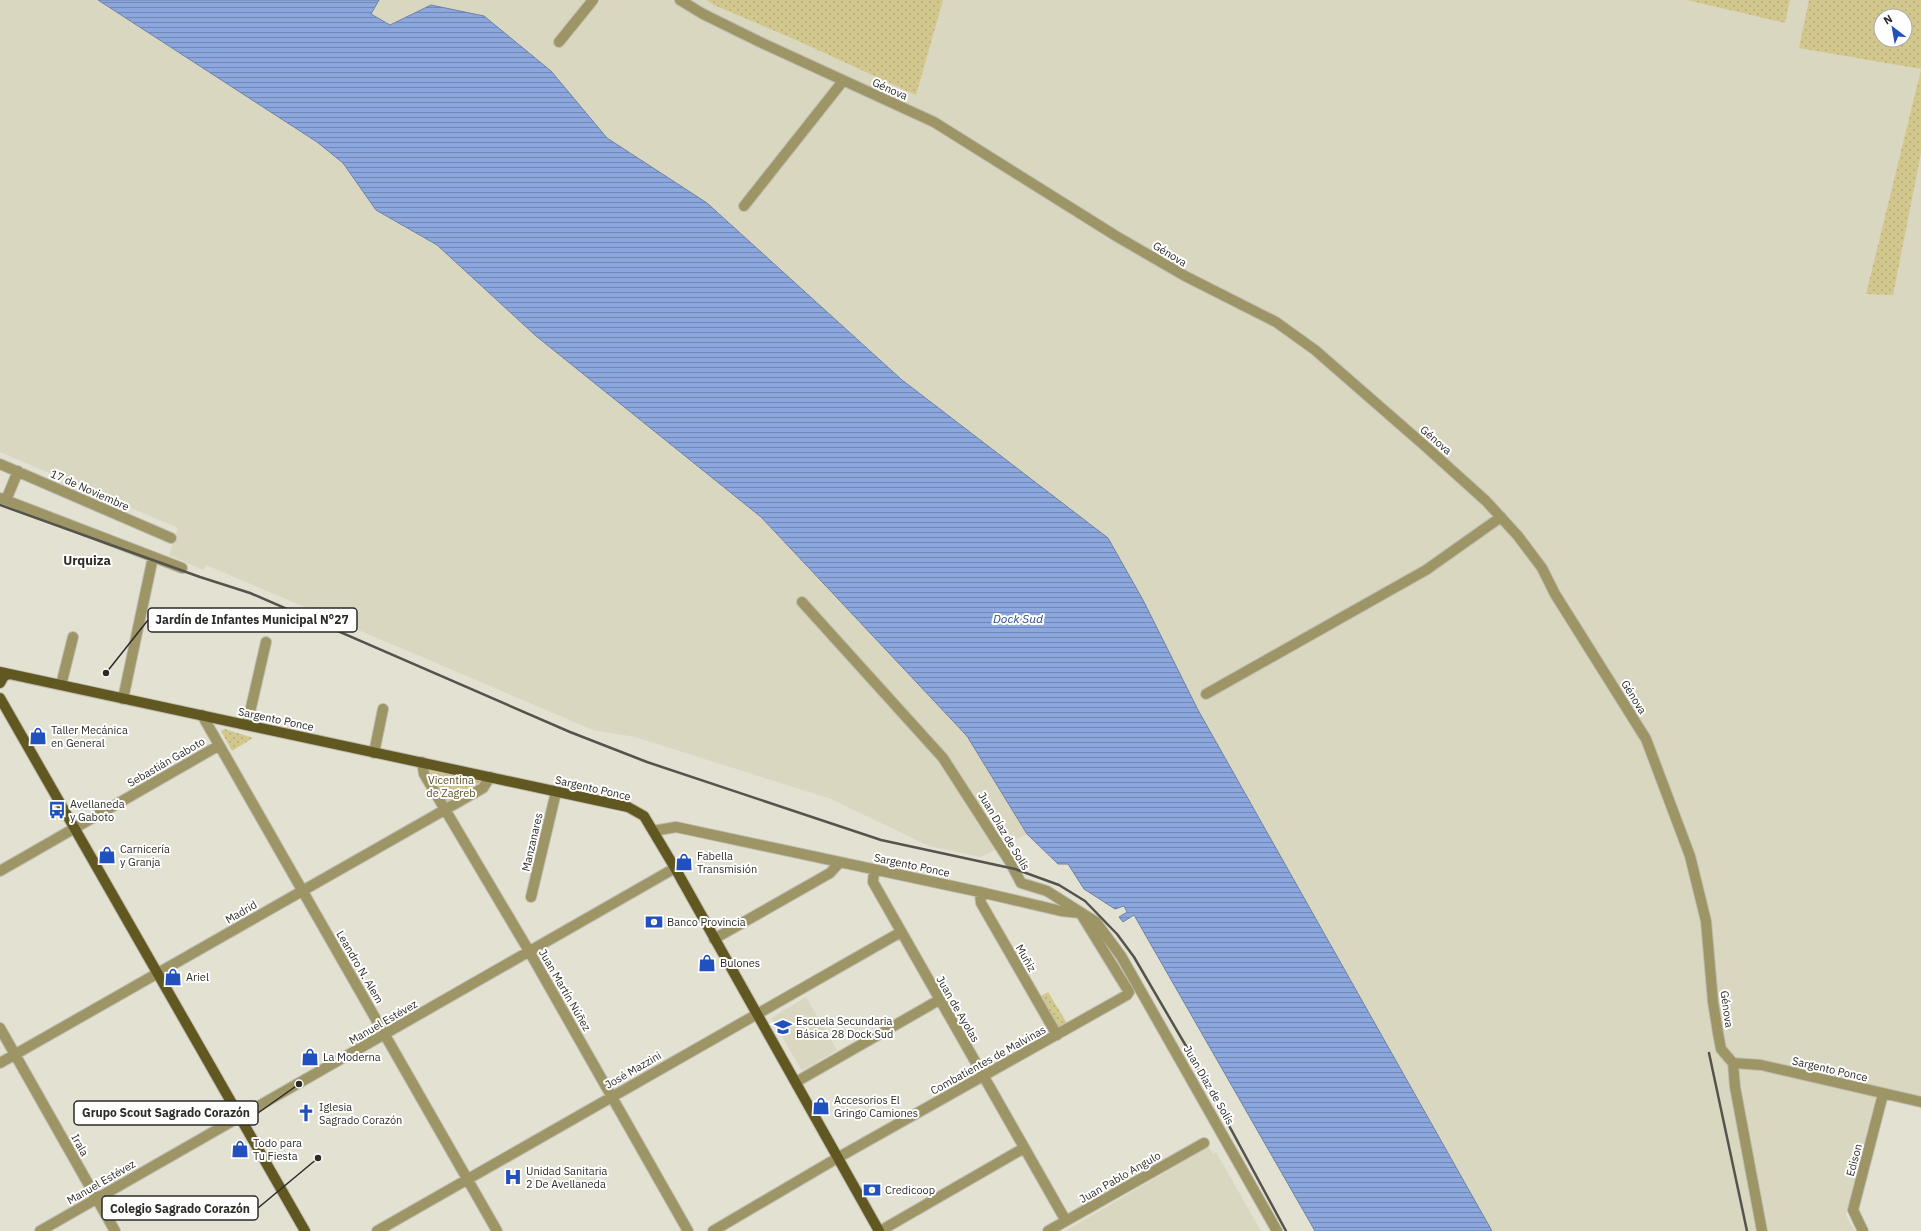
<svg xmlns="http://www.w3.org/2000/svg" width="1921" height="1231" font-family="'IBM Plex Sans',sans-serif">
<defs>
<pattern id="green-dots" width="8" height="8" patternUnits="userSpaceOnUse"><rect width="8" height="8" fill="#d2c78d"/><path d="M2 2h.1M6 6h.1" fill="none" stroke="#b4ab7a" stroke-width="1.8" stroke-linecap="round"/></pattern>
<pattern id="water-rules" width="6" height="5" patternUnits="userSpaceOnUse"><rect width="6" height="5" fill="#8ba7dd"/><path d="M0 2.5h6" fill="none" stroke="#7288b3"/></pattern>
</defs>
<rect width="100%" height="100%" fill="#e3e1d2"/>
<path fill="#dad7c1" fill-rule="evenodd" d="M 0,0 L 98,0 L 317,142 L 343,163 L 376,210 L 437,245 L 536,336 L 761,517 L 967,736 L 1027,834 L 981,857 L 929,846 L 831,799 L 635,737 L 593,730 L 206,565 L 203,570 L 169,555 L 178,528 L 0,452 Z
M 379,0 L 1921,0 L 1921,1097 L 1878,1088 L 1846,1215 L 1855,1231 L 1492,1231 L 1198,710 L 1143,600 L 1108,538 L 902,380 L 707,203 L 607,138 L 551,71 L 431,5 L 390,25 L 371,14 ZM 1881,16 L 1905,16 L 1905,40 L 1881,40 Z
M 806,997 L 837,1050 L 802,1071 L 771,1018 Z
M 1209,1147 L 1213,1154 L 1216,1152 L 1261,1231 L 1065,1231 Z"/>
<path fill="url(#green-dots)" fill-rule="evenodd" d="M 707,0 L 943,0 L 916,95 L 794,39 L 714,5 Z
M 1687,0 L 1790,0 L 1785,23 Z
M 1809,0 L 1921,0 L 1921,69 L 1799,48 ZM 1881,16 L 1905,16 L 1905,40 L 1881,40 Z
M 1921,70 L 1921,153 L 1893,295 L 1866,294 Z
M 225,729 L 253,738 L 232,751 L 221,731 Z
M 422,762 L 490,777 L 446,809 Z
M 1048,992 L 1070,1028 L 1057,1035 L 1036,999 Z"/>
<path fill="url(#water-rules)" stroke="#6e82a6" d="M 98,0 L 379,0 L 371,14 L 390,25 L 431,5 L 484,16 L 551,71 L 607,138 L 707,203 L 902,380 L 1108,538 L 1143,600 L 1198,710 L 1492,1231 L 1315,1231 L 1134,915 L 1123,922 L 1119,917 L 1127,912 L 1124,906 L 1115,909 L 1084,889 L 1068,864 L 1058,864 L 1027,834 L 967,736 L 761,517 L 536,336 L 437,245 L 376,210 L 343,163 L 317,142 Z"/>
<g fill="none" stroke-linecap="round" stroke-linejoin="round">
<g stroke="#bebdb0" stroke-width="12">
<path id="minor" d="M 680,0 L 703,14 L 762,43 L 934,122 L 1116,236 L 1185,276 L 1276,322 L 1315,350 L 1425,446 L 1486,501 L 1518,536 L 1542,568 L 1555,594 L 1646,739 L 1690,856 L 1706,921 L 1713,1002 L 1718,1033 L 1721,1049 L 1733,1063 L 1735,1087 L 1762,1231
M 559,42 L 593,0
M 744,206 L 843,81
M 0,464 L 171,538
M 0,498 L 182,568
M 6,500 L 18,471
M 802,602 L 943,758 L 1010,862 L 1021,883 L 1047,891 L 1096,922 L 1121,956 L 1277,1231
M 61,685 L 73,637
M 1206,694 L 1426,570 L 1501,517
M 123,699 L 153,557
M 202,715 L 497,1231
M 247,725 L 266,642
M 374,753 L 383,709
M 422,762 L 424,774 L 529,951 L 688,1231
M 653,831 L 676,827 L 980,892 L 1061,911 L 1080,913
M 874,870 L 873,882 L 1066,1221
M 0,871 L 218,746
M 980,892 L 981,903 L 1057,1035
M 531,897 L 556,792
M 714,939 L 830,873 L 840,862
M 0,1028 L 115,1231
M 0,1063 L 483,788 L 490,777
M 1733,1063 L 1761,1065 L 1921,1102
M 796,1082 L 939,1000
M 40,1231 L 675,868
M 377,1231 L 901,932
M 713,1231 L 839,1157 L 1127,995 L 1129,992 L 1081,914
M 880,1231 L 1024,1148
M 1048,1231 L 1204,1143
M 1863,1231 L 1853,1210 L 1883,1094"/>
</g>
<g stroke="#bebdb0" stroke-width="12">
<path id="major" d="M 0,672 L 628,807 L 644,816 L 675,868 L 879,1231
M 0,683 L 4,676 L 9,674
M 0,698 L 305,1231"/>
</g>
<use href="#minor" stroke="#9e9566" stroke-width="10"/>
<use href="#major" stroke="#615721" stroke-width="10"/>
<path stroke="#54534c" stroke-width="2.5" d="M 0,505 L 200,577 L 250,593 L 570,732 L 647,762 L 881,840 L 1015,869 L 1059,885 L 1085,901 L 1117,934 L 1134,957 L 1186,1046 L 1286,1231
M 1709,1053 L 1747,1231"/>
</g>
<defs>
<g id="shop-bare" transform="scale(1.38)"><path d="M-5-2.5h2.3a2.7 3.5 0 0 1 5.4 0H5L5.5 6h-11ZM-1.5-2.5h3a1.5 2.3 0 0 0-3 0Z" fill="#2051be" stroke="#fff" stroke-width="2.5" paint-order="stroke"/></g>
<g id="bus-bare" transform="scale(1.38)"><path d="M-5-6H5V4H4V6H2V4H-2V6H-4V4H-5ZM-3.5-4V0h7V-4ZM-3.5 1.2v1.5H-2V1.2ZM2 1.2v1.5H3.5V1.2Z" fill="#2051be" stroke="#fff" stroke-width="2.5" paint-order="stroke"/></g>
<g id="bank-bare" transform="scale(1.38)"><path d="M-6-4H6V4H-6ZM0-2.3a2.3 2.3 0 1 0 0 4.6a2.3 2.3 0 1 0 0-4.6Z" fill="#2051be" stroke="#fff" stroke-width="2.5" paint-order="stroke"/></g>
<g id="school-bare" transform="scale(1.38)"><path d="M0-5L7-2L0 1L-7-2ZM-4 1L0 2.5L4 1V4Q0 6-4 4Z" fill="#2051be" stroke="#fff" stroke-width="2.5" paint-order="stroke"/></g>
<g id="church-bare" transform="scale(1.38)"><path d="M-1.2-6h2.4v3.5h3.3v2.4h-3.3V6h-2.4V-.1h-3.3v-2.4h3.3Z" fill="#2051be" stroke="#fff" stroke-width="2.5" paint-order="stroke"/></g>
<g id="hospital-bare" transform="scale(1.38)"><path d="M-5-5h3v3.5h4V-5h3V5h-3V1.5h-4V5h-3Z" fill="#2051be" stroke="#fff" stroke-width="2.5" paint-order="stroke"/></g>
</defs>
<g fill-rule="evenodd">
<use href="#shop-bare" x="38" y="736"/>
<use href="#bus-bare" x="57" y="810"/>
<use href="#shop-bare" x="107" y="855"/>
<use href="#shop-bare" x="684" y="862"/>
<use href="#bank-bare" x="654" y="922"/>
<use href="#shop-bare" x="707" y="963"/>
<use href="#shop-bare" x="173" y="977"/>
<use href="#school-bare" x="783" y="1027"/>
<use href="#shop-bare" x="310" y="1057"/>
<use href="#shop-bare" x="821" y="1106"/>
<use href="#church-bare" x="306" y="1113"/>
<use href="#shop-bare" x="240" y="1149"/>
<use href="#hospital-bare" x="513" y="1177"/>
<use href="#bank-bare" x="872" y="1190"/>
</g>
<g text-anchor="middle" dominant-baseline="central" stroke-width="4" stroke-linejoin="round" paint-order="stroke">
<g font-size="11" fill="#2c2b26" stroke="#fff">
<text transform="translate(890 89) rotate(24)">Génova</text>
<text transform="translate(1170 254) rotate(31)">Génova</text>
<text transform="translate(1436 440) rotate(41)">Génova</text>
<text transform="translate(90 490) rotate(24)">17 de Noviembre</text>
<text transform="translate(1634 697) rotate(58)">Génova</text>
<text transform="translate(276 719) rotate(12)">Sargento Ponce</text>
<text transform="translate(166 762) rotate(-30)">Sebastián Gaboto</text>
<text transform="translate(593 788) rotate(13)">Sargento Ponce</text>
<text transform="translate(1004 831) rotate(59)">Juan Díaz de Solís</text>
<text transform="translate(532 842) rotate(-77)">Manzanares</text>
<text transform="translate(912 865) rotate(12)">Sargento Ponce</text>
<text transform="translate(241 912) rotate(-30)">Madrid</text>
<text transform="translate(1026 958) rotate(60)">Muñiz</text>
<text transform="translate(360 967) rotate(60)">Leandro N. Alem</text>
<text transform="translate(565 990) rotate(60)">Juan Martín Núñez</text>
<text transform="translate(958 1009) rotate(60)">Juan de Ayolas</text>
<text transform="translate(1727 1009) rotate(82)">Génova</text>
<text transform="translate(383 1022) rotate(-30)">Manuel Estévez</text>
<text transform="translate(988 1060) rotate(-29)">Combatientes de Malvinas</text>
<text transform="translate(1830 1069) rotate(13)">Sargento Ponce</text>
<text transform="translate(633 1070) rotate(-30)">José Mazzini</text>
<text transform="translate(1209 1085) rotate(60)">Juan Díaz de Solís</text>
<text transform="translate(80 1145) rotate(61)">Irala</text>
<text transform="translate(1854 1160) rotate(-75)">Edison</text>
<text transform="translate(1120 1177) rotate(-30)">Juan Pablo Angulo</text>
<text transform="translate(101 1182) rotate(-30)">Manuel Estévez</text>
</g>
<g font-size="11" fill="#2c2b26" stroke="#fff" text-anchor="start">
<text x="51" y="730">Taller Mecánica<tspan x="51" dy="13">en General</tspan></text>
<text x="70" y="804">Avellaneda<tspan x="70" dy="13">y Gaboto</tspan></text>
<text x="120" y="849">Carnicería<tspan x="120" dy="13">y Granja</tspan></text>
<text x="697" y="856">Fabella<tspan x="697" dy="13">Transmisión</tspan></text>
<text x="667" y="922">Banco Provincia</text>
<text x="720" y="963">Bulones</text>
<text x="186" y="977">Ariel</text>
<text x="796" y="1021">Escuela Secundaria<tspan x="796" dy="13">Básica 28 Dock Sud</tspan></text>
<text x="323" y="1057">La Moderna</text>
<text x="834" y="1100">Accesorios El<tspan x="834" dy="13">Gringo Camiones</tspan></text>
<text x="319" y="1107">Iglesia<tspan x="319" dy="13">Sagrado Corazón</tspan></text>
<text x="253" y="1143">Todo para<tspan x="253" dy="13">Tu Fiesta</tspan></text>
<text x="526" y="1171">Unidad Sanitaria<tspan x="526" dy="13">2 De Avellaneda</tspan></text>
<text x="885" y="1190">Credicoop</text>
</g>
<g font-size="11" fill="#5a5120" stroke="#fff">
<text x="451" y="780">Vicentina<tspan x="451" dy="13">de Zagreb</tspan></text>
</g>
<g font-size="12" font-style="italic" fill="#2a498b" stroke="#fff">
<text x="1018" y="618">Dock Sud</text>
</g>
<g font-size="13" font-weight="bold" fill="#2c2b26" stroke="#fff">
<text x="87" y="560">Urquiza</text>
</g>
</g>
<path fill="none" stroke="#2c2b26" stroke-width="1.5" d="M106 673L148 620M299 1084L258 1113M318 1158L258 1208"/>
<g fill="#2c2b26" stroke="#fff" stroke-width="1.5">
<circle cx="106" cy="673" r="4"/>
<circle cx="299" cy="1084" r="4"/>
<circle cx="318" cy="1158" r="4"/>
</g>
<g fill="#fff" stroke="#2c2b26" stroke-width="1.5">
<rect x="148" y="608" width="209" height="24" rx="4"/>
<rect x="74" y="1101" width="184" height="24" rx="4"/>
<rect x="102" y="1196" width="156" height="24" rx="4"/>
</g>
<g font-size="12" text-anchor="middle" font-weight="bold" fill="#2c2b26">
<text x="252" y="624">Jardín de Infantes Municipal N°27</text>
<text x="166" y="1117">Grupo Scout Sagrado Corazón</text>
<text x="180" y="1213">Colegio Sagrado Corazón</text>
</g>
<g transform="translate(1893 28) rotate(329)"><circle r="19" fill="#ffffff" stroke="#abaaa8"/>
<path d="M0-3L7 15L0 10L-7 15Z" fill="#2051be"/>
<text y="-6" font-size="11" font-weight="bold" text-anchor="middle" fill="#2c2b26">N</text>
</g>
</svg>
